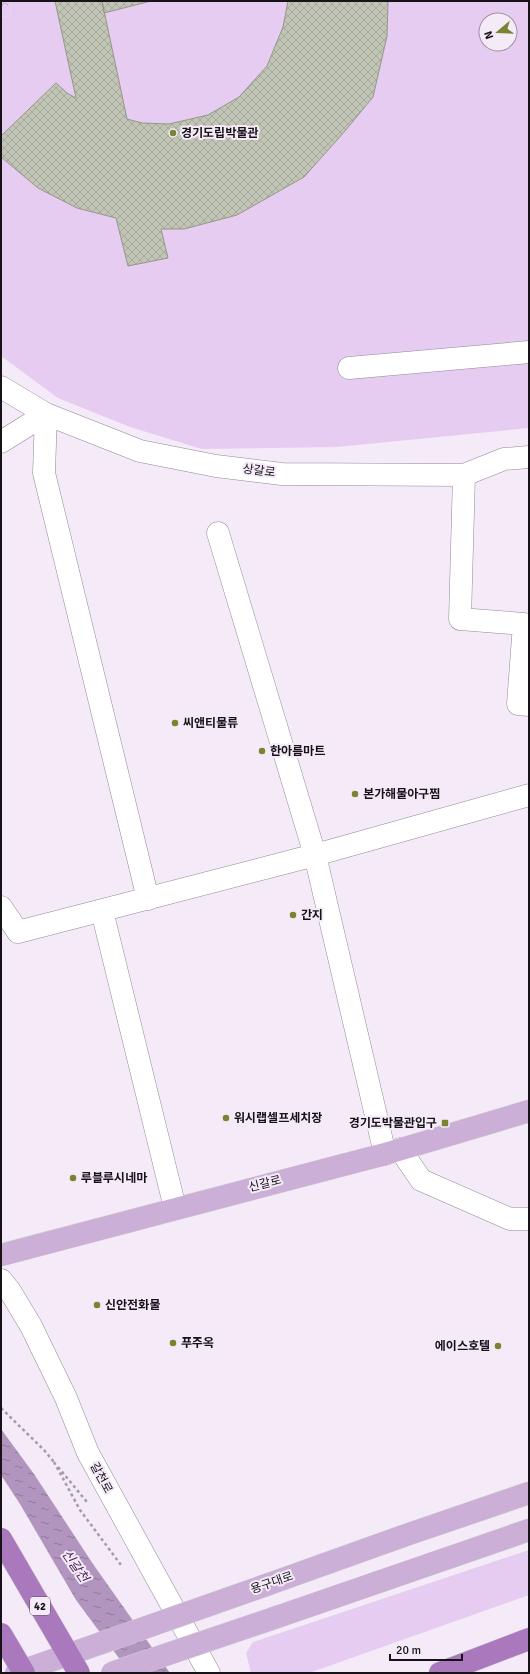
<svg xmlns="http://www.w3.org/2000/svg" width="530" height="1674" font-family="Signika,'Noto Sans KR',sans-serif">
<defs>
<pattern id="forest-crowns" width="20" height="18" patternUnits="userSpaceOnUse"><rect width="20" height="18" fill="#e6ccf1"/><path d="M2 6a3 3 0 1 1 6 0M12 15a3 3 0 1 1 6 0" fill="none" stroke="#c5aece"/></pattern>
<pattern id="water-ripples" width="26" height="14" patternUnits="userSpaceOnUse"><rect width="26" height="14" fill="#b295be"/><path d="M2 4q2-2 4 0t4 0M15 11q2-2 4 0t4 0" fill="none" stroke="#907899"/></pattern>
<pattern id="building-cross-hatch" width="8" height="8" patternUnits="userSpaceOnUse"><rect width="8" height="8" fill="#c1c5b5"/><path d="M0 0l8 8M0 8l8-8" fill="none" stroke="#a5a89b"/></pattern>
</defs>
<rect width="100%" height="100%" fill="#f4eaf8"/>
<path fill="#e6ccf1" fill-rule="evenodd" d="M 10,1 L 529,1 L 529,428 L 337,447 L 202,449 L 130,427 L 58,398 L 1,356 L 1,17 L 11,16 ZM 486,20 L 510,20 L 510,44 L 486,44 Z
M 529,1550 L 529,1595 L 309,1673 L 251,1673 L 246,1653 L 253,1642 Z"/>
<path fill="url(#forest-crowns)" d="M 1,1 L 10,1 L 11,16 L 1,17 Z"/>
<path fill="url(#water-ripples)" d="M 1,1429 L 34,1474 L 93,1564 L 170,1673 L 130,1673 L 76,1600 L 20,1504 L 1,1475 Z"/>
<path fill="url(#building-cross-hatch)" stroke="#949788" d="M 55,1 L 102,1 L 127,119 L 142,123 L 169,124 L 208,115 L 239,97 L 267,66 L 283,27 L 288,1 L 388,1 L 387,36 L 373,97 L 345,131 L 304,177 L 237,215 L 184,229 L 161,229 L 168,258 L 128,266 L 116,218 L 77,208 L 38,188 L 1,157 L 1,136 L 56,83 L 67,93 L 76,98 Z
M 102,1 L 151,1 L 104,13 Z"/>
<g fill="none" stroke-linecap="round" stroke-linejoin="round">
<g stroke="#928995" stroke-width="23">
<path id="minor" d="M 349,368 L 529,352
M 1,387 L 46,414 L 140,451 L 216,466 L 282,474 L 464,475 L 504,459 L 529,457
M 46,414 L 44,473 L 148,899
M 1,442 L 46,414
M 464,475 L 460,619 L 524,624 L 518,704 L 529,705
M 218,533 L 315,855 L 529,795
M 1,907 L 18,932 L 315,855 L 385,1154
M 102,911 L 175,1208
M 400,1149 L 421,1180 L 510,1219 L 529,1219
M 1,1280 L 10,1291 L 31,1326 L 66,1398 L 88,1453 L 209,1673"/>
</g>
<g stroke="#d0d0d1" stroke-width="23">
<path id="major" d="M 1,1255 L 385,1154 L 529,1111
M 269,1584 L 409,1534 L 529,1493
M 280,1616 L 529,1530"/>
</g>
<g stroke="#d0d0d1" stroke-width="23">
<path id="highway" d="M 440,1673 L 529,1639"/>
</g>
<path stroke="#a39ca6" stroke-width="2.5" stroke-dasharray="3 3" stroke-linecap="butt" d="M 1,1408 L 44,1450 L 54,1462
M 54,1462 L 80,1510 L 121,1565
M 58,1467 L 87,1502"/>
<use href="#minor" stroke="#fff" stroke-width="22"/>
<use href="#major" stroke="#ccafd7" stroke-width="22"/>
<use href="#highway" stroke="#aa79bd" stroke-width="22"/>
<g stroke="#d0d0d1" stroke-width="23" stroke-linecap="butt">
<path id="major-bridge" d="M 16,1673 L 269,1584
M 112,1673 L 280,1616"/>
</g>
<g stroke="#d0d0d1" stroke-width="23" stroke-linecap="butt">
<path id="highway-bridge" d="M 1,1539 L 79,1673
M 1,1634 L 24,1673"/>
</g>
<use href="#major-bridge" stroke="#ccafd7" stroke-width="22"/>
<use href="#highway-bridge" stroke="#aa79bd" stroke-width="22"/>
</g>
<g fill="#798431" stroke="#f4eaf8" stroke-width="1.5">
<circle cx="173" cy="133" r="4"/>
<circle cx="175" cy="723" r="4"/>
<circle cx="262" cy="751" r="4"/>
<circle cx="355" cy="794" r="4"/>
<circle cx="293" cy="915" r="4"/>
<circle cx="226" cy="1118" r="4"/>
<rect x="441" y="1119" width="8" height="8" rx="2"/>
<circle cx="73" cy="1178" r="4"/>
<circle cx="97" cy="1305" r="4"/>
<circle cx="173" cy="1343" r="4"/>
<circle cx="498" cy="1346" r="4"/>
</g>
<g text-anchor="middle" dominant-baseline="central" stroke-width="4" stroke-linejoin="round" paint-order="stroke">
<rect fill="#f4eaf8" stroke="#59535a" stroke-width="1" x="30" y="1597" width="20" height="18" rx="3"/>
<g font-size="11" font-weight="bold" fill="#161217">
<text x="40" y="1606">42</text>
</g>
<g font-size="12" font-weight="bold" fill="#161217" stroke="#f4eaf8" text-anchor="start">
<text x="181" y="133">경기도립박물관</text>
<text x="183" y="723">씨앤티물류</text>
<text x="270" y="751">한아름마트</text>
<text x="363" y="794">본가해물아구찜</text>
<text x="301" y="915">간지</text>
<text x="234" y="1118">워시랩셀프세치장</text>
<text x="437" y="1123" text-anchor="end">경기도박물관입구</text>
<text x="81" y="1178">루블루시네마</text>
<text x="105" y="1305">신안전화물</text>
<text x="181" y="1343">푸주옥</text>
<text x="490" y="1346" text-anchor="end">에이스호텔</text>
</g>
<g font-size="12" fill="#161217" stroke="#f4eaf8">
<text transform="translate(259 471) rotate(7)">상갈로</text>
<text transform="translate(265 1184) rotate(-14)">신갈로</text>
<text transform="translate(101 1478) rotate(61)">갈천로</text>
<text transform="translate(272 1583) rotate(-19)">용구대로</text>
</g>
<g font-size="13" font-style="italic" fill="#4d275b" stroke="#f4eaf8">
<text transform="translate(75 1566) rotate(55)">신갈천</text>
</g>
</g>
<rect width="530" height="1674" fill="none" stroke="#161217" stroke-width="4"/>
<g transform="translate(498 32) rotate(251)"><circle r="19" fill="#f4eaf8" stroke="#9b949e"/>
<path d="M0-3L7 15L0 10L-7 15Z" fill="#798431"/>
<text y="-6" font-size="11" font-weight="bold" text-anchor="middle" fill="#161217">N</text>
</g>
<path d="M390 1654v6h72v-6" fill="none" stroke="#161217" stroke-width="2"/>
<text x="396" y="1654" font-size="12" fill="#161217" stroke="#f4eaf8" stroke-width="3" paint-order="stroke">20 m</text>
</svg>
